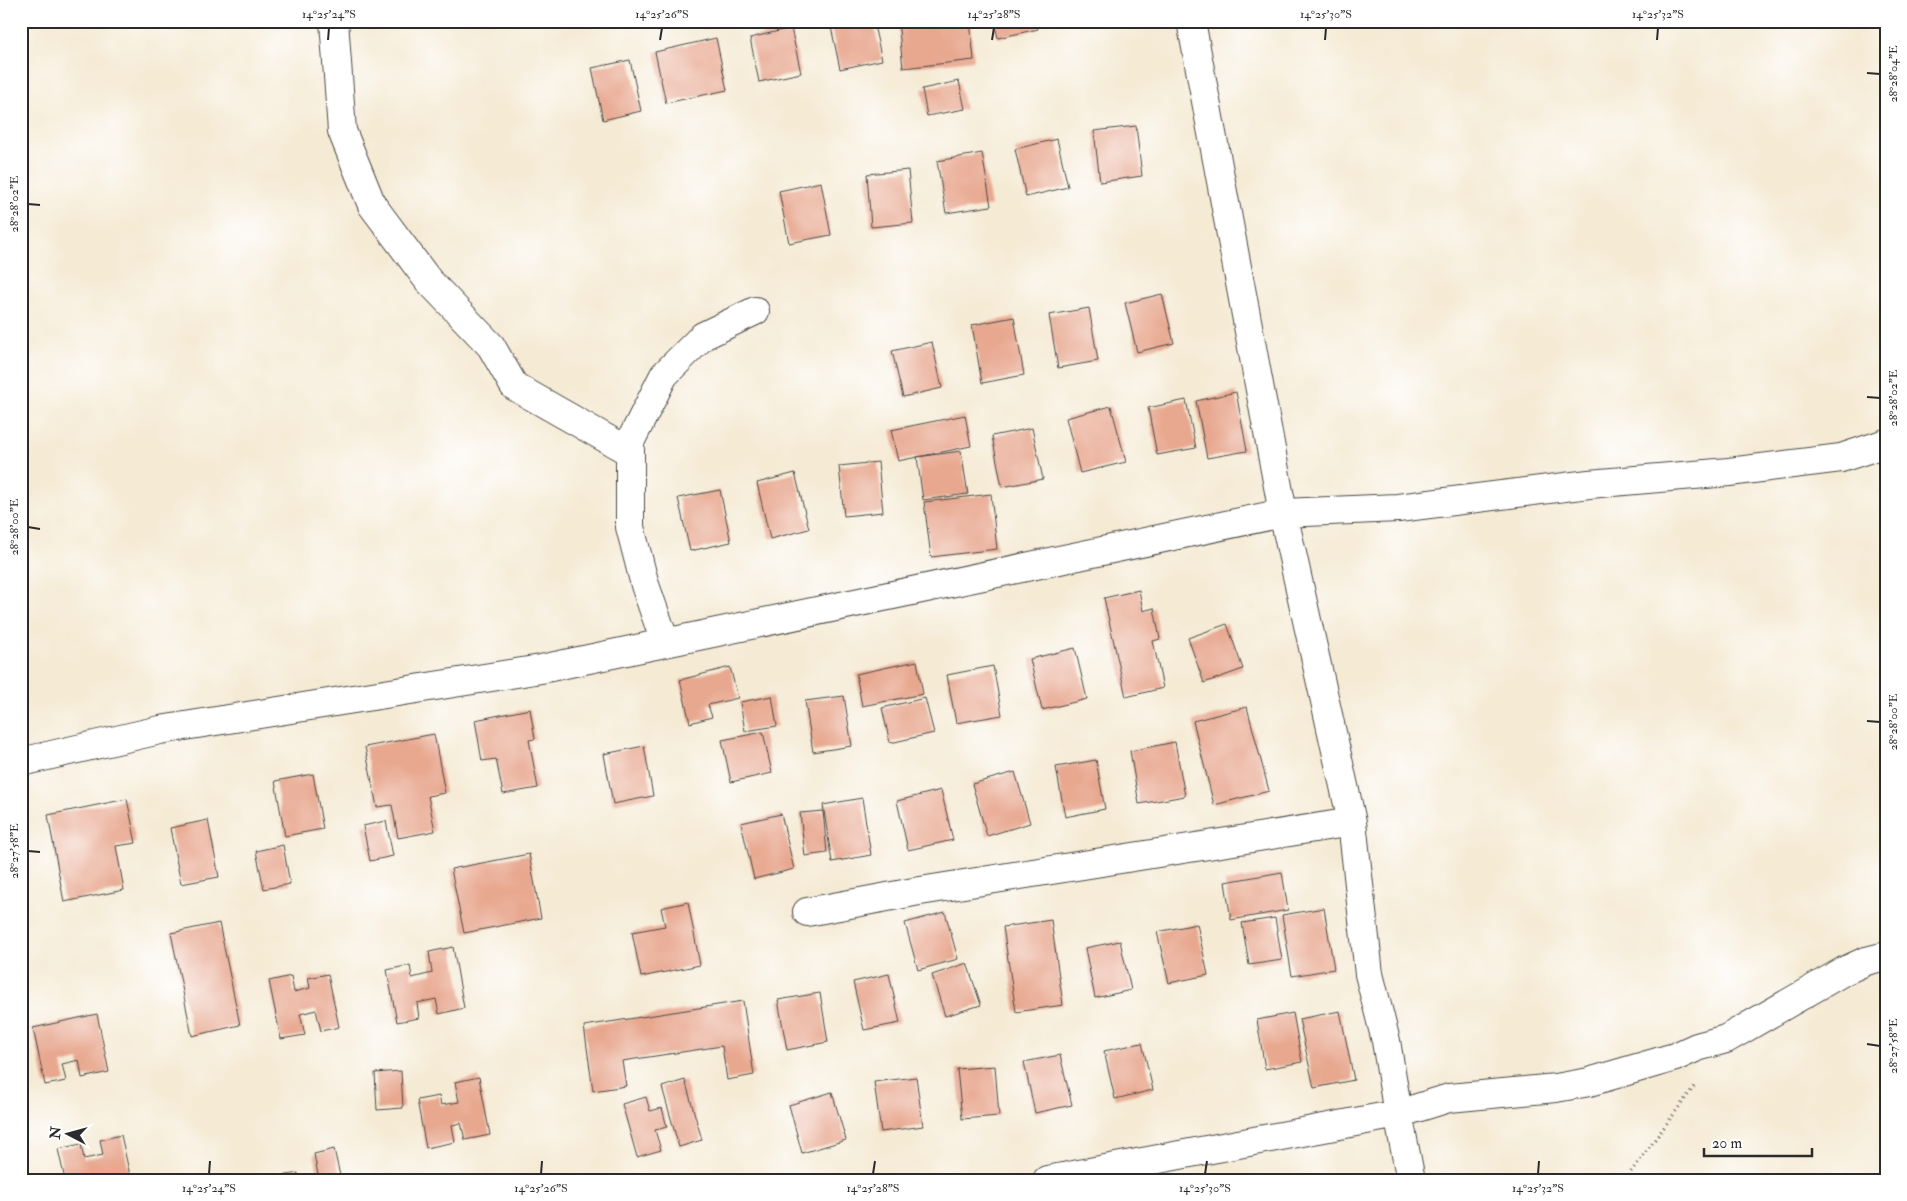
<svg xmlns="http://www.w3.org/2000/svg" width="1907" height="1201" font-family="'IM FELL Double Pica',serif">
<rect width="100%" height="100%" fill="#fff"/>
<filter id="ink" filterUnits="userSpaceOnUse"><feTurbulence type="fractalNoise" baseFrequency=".02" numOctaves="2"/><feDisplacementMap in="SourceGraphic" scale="10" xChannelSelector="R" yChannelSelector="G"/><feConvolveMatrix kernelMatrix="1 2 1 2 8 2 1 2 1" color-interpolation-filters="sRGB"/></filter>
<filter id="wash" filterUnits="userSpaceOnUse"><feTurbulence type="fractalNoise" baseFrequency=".0096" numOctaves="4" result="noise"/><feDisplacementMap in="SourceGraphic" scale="20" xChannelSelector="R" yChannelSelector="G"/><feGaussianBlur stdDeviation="1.12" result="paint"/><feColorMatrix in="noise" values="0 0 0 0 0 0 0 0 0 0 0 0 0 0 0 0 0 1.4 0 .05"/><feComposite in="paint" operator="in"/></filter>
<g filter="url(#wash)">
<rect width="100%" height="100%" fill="#f5ead4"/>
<g id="blocks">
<path fill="#e8a890" d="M 873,21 L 882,60 L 840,69 L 830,22 Z
M 898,21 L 970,21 L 974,60 L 903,68 Z
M 994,21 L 1037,21 L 1038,29 L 998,38 Z
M 791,28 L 801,73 L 759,82 L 750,38 Z
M 716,38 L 727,90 L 666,103 L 655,52 Z
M 630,60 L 641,111 L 603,120 L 592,68 Z
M 959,81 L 965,109 L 927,116 L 922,89 Z
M 1136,126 L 1142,176 L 1100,182 L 1094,131 Z
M 1057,139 L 1068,187 L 1026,197 L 1015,149 Z
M 982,153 L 991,206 L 946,213 L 937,161 Z
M 908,170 L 913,223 L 871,227 L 867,174 Z
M 821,182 L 831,235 L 789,243 L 779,191 Z
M 1162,294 L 1174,343 L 1137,352 L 1125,303 Z
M 1089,308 L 1098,361 L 1058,368 L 1049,315 Z
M 1014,317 L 1024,375 L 982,383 L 972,325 Z
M 932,342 L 942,388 L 903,397 L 892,351 Z
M 1236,392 L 1247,451 L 1207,458 L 1196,401 Z
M 1186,400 L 1196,448 L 1157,455 L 1148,408 Z
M 1111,406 L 1126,462 L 1080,473 L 1066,418 Z
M 965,415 L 971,446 L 898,461 L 891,430 Z
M 1032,428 L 1043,479 L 1002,487 L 992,436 Z
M 961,451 L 968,494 L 923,500 L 917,457 Z
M 878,462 L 883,512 L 844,516 L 839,466 Z
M 795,473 L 809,529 L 770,539 L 757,483 Z
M 720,490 L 731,542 L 690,551 L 678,498 Z
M 991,494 L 997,549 L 931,557 L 924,502 Z
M 1139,590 L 1143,611 L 1154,608 L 1160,639 L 1153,641 L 1163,688 L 1126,697 L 1104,598 Z
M 1227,624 L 1243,669 L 1204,683 L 1188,638 Z
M 1075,648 L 1087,699 L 1042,710 L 1030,659 Z
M 917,661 L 923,694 L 862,706 L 856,674 Z
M 993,666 L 1002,715 L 956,723 L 947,675 Z
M 730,667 L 738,698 L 708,705 L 712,717 L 690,723 L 680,680 Z
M 772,696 L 777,726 L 745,731 L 740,702 Z
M 844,696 L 852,746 L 813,752 L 805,701 Z
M 925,698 L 934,733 L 890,743 L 882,708 Z
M 1247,707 L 1269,791 L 1214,805 L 1193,721 Z
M 530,709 L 535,739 L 529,740 L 538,788 L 503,794 L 496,759 L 482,761 L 475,720 Z
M 763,732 L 772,773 L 731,782 L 722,740 Z
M 434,734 L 445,793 L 428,796 L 435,831 L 398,838 L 392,805 L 377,807 L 365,747 Z
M 1175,742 L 1185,796 L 1139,804 L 1130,751 Z
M 644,746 L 653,796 L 613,804 L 604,754 Z
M 1096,760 L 1105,809 L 1065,817 L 1056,767 Z
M 1015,772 L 1030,823 L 987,836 L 972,784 Z
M 313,774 L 323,829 L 285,836 L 275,781 Z
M 941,790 L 953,840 L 908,850 L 897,801 Z
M 862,798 L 871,855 L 832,862 L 823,805 Z
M 127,799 L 136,843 L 116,846 L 124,890 L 64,902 L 48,815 Z
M 823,811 L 827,853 L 805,856 L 800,813 Z
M 781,814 L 794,869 L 754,879 L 741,823 Z
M 208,820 L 219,877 L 181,884 L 170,828 Z
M 386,821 L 393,856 L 370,861 L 363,826 Z
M 283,845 L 290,884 L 264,889 L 256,851 Z
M 529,854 L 541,918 L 464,933 L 451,869 Z
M 1282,872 L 1288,910 L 1231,920 L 1225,882 Z
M 688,902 L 700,965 L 641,977 L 632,932 L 665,926 L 661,908 Z
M 1324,908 L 1334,969 L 1292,976 L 1282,915 Z
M 945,912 L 958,959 L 918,970 L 905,923 Z
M 1275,918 L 1282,960 L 1249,965 L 1242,923 Z
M 1051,920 L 1063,1005 L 1016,1012 L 1003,927 Z
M 219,923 L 240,1025 L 192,1036 L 171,933 Z
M 1197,924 L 1208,975 L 1169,983 L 1157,932 Z
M 1120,941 L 1131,990 L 1095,998 L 1085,948 Z
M 453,947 L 464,1008 L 439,1014 L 436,999 L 417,1003 L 419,1018 L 397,1022 L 387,970 L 410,965 L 412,978 L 432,973 L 429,952 Z
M 967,963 L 981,1005 L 945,1016 L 932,975 Z
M 328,974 L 339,1027 L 321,1031 L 316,1010 L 300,1014 L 305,1035 L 281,1039 L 269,981 L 291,976 L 294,992 L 310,988 L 308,978 Z
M 889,974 L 900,1023 L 864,1030 L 853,982 Z
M 820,993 L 828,1042 L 787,1050 L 778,1000 Z
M 743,1001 L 754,1075 L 727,1080 L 722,1046 L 622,1061 L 626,1086 L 593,1091 L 584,1026 Z
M 1340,1011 L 1354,1080 L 1314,1088 L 1299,1019 Z
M 1293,1013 L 1302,1062 L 1265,1069 L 1257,1020 Z
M 97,1014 L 109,1072 L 82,1078 L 79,1060 L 62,1064 L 66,1081 L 45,1085 L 33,1028 Z
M 1142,1043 L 1153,1090 L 1115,1099 L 1104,1051 Z
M 1060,1055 L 1072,1105 L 1035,1113 L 1024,1062 Z
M 995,1066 L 999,1116 L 962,1119 L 957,1069 Z
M 401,1071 L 403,1108 L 377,1110 L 375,1073 Z
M 479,1077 L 490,1135 L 465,1140 L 461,1123 L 452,1125 L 455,1142 L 426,1148 L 417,1100 L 439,1096 L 441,1105 L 459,1102 L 455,1082 Z
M 916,1077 L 923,1126 L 881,1132 L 874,1082 Z
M 685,1080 L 702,1140 L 679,1147 L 662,1087 Z
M 832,1092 L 846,1140 L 802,1153 L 789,1105 Z
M 646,1097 L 650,1111 L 662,1108 L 667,1127 L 655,1130 L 661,1150 L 637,1157 L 622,1104 Z
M 121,1135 L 131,1180 L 65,1180 L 58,1149 L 81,1144 L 84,1159 L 103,1155 L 100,1140 Z
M 334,1149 L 341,1180 L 319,1180 L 314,1154 Z
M 298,1173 L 299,1180 L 276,1180 L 276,1177 Z"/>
</g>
</g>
<g filter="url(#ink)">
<use href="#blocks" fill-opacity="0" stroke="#494844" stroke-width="1"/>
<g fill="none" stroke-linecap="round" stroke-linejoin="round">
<g stroke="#494844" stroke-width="30">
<path id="minor" d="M 334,21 L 342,131 L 372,205 L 428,280 L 491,346 L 514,386 L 630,452
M 1191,21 L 1283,513 L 1352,822 L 1369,974 L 1386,1041 L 1398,1114 L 1449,1098 L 1556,1088 L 1589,1082 L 1675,1057 L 1697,1047 L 1726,1039 L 1844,971 L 1866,961 L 1886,956
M 665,642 L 645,585 L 630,527 L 630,442 L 664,375 L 703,336 L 755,311
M 21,762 L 160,730 L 541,669 L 1283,513 L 1398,508 L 1589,484 L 1729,472 L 1841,458 L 1886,443
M 807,912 L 914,892 L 1352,822
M 1047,1180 L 1398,1114 L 1411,1180"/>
</g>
<path stroke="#494844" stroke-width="3" stroke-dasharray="1 4" stroke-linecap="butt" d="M 1625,1180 L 1696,1084"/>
<use href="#minor" stroke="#fff" stroke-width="28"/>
</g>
</g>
<path fill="none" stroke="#2b2b2b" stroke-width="2" d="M 328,40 L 329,28M 660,40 L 662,28M 992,40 L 994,28M 1325,40 L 1326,28M 1657,40 L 1658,28M 1867,73 L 1880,74M 28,204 L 40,205M 1867,397 L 1880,398M 28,527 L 40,529M 1867,721 L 1880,722M 28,851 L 40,852M 1867,1044 L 1880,1046M 209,1174 L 210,1161M 541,1174 L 542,1161M 873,1174 L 875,1161M 1205,1174 L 1207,1161M 1538,1174 L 1539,1161"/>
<rect width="1907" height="1201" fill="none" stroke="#fff" stroke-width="55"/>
<g transform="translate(68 1134) rotate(276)" stroke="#ffffff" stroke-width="4" paint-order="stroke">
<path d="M0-4L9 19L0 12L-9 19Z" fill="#2b2b2b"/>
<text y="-8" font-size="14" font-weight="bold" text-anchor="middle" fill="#2b2b2b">N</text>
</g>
<path d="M1704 1148v8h108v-8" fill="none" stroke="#2b2b2b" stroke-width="2.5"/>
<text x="1712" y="1148" font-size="15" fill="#2b2b2b" stroke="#ffffff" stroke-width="4" paint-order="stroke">20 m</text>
<rect x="28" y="28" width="1852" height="1146" fill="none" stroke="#2b2b2b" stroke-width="2"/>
<g font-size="12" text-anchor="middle" fill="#2b2b2b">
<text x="329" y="18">14°25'24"S</text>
<text x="662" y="18">14°25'26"S</text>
<text x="994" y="18">14°25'28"S</text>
<text x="1326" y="18">14°25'30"S</text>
<text x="1658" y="18">14°25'32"S</text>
<text transform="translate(1893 74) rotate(-90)" y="4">28°28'04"E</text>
<text transform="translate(14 204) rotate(-90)" y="4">28°28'02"E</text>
<text transform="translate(1893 398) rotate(-90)" y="4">28°28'02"E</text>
<text transform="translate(14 527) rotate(-90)" y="4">28°28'00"E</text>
<text transform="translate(1893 722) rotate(-90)" y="4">28°28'00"E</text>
<text transform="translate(14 851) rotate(-90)" y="4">28°27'58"E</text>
<text transform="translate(1893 1046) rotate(-90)" y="4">28°27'58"E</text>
<text x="209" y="1192">14°25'24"S</text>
<text x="541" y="1192">14°25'26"S</text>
<text x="873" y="1192">14°25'28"S</text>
<text x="1205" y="1192">14°25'30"S</text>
<text x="1538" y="1192">14°25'32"S</text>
</g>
</svg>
